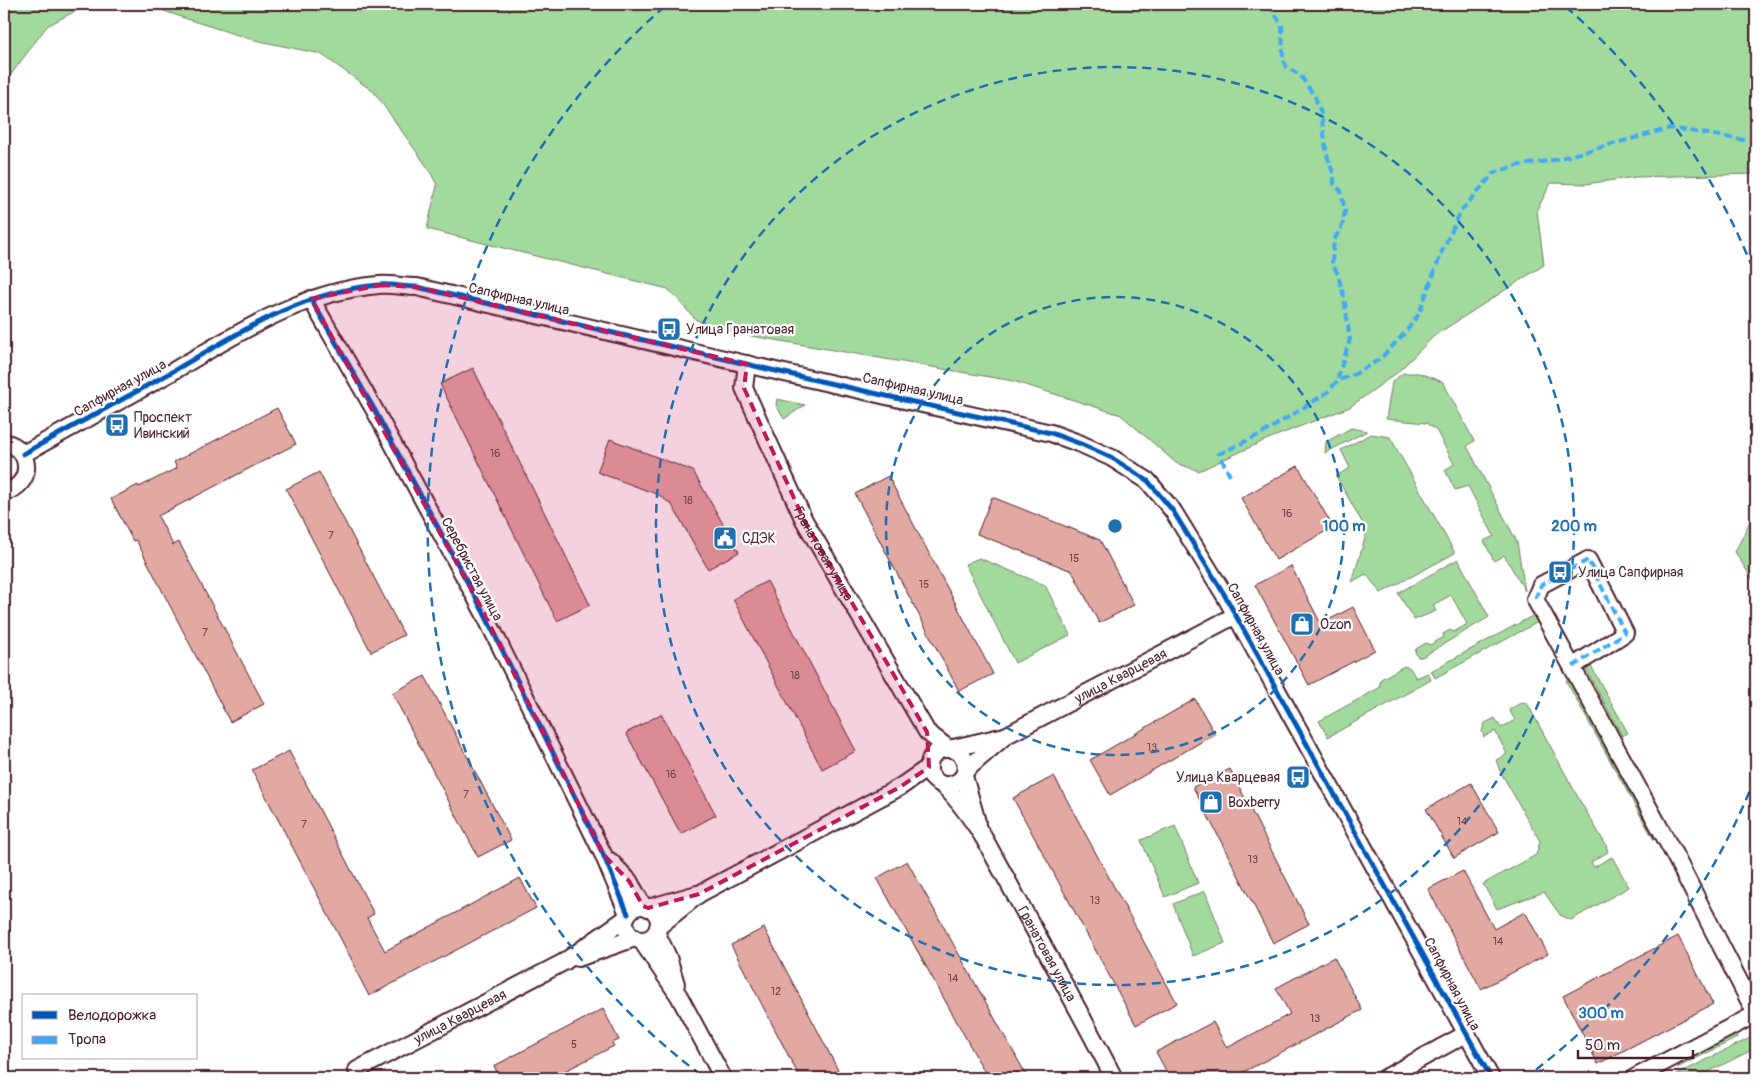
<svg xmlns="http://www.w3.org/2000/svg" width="1760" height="1082" font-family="Pangolin,sans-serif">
<rect width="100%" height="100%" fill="#fff"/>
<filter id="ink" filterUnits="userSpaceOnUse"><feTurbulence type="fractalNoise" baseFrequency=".02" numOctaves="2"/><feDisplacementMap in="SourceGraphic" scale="10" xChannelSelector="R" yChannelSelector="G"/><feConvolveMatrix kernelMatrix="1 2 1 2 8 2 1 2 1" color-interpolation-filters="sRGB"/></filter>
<g filter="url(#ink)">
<path fill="#a2d99d" stroke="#767c64" d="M 4,4 L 89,4 L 47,26 L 4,84 Z
M 144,4 L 1756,4 L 1756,174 L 1636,177 L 1586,184 L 1551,183 L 1537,210 L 1544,265 L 1434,336 L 1398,372 L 1350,407 L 1268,439 L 1199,471 L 1176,463 L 1121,415 L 1013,381 L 740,334 L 696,320 L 668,289 L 427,229 L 437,185 L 428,168 L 374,92 L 321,54 L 250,39 L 190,20 Z
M 1403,373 L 1419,373 L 1443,382 L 1474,441 L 1467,446 L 1517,542 L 1525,591 L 1504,555 L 1494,561 L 1484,541 L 1494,536 L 1468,486 L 1455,490 L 1445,470 L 1454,464 L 1436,430 L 1426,423 L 1386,419 L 1392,382 Z
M 777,399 L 805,405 L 784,419 L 776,405 Z
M 1351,428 L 1367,431 L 1325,453 L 1326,442 Z
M 1371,434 L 1390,437 L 1455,553 L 1381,593 L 1366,574 L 1352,582 L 1367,531 L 1336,476 L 1350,468 L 1341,450 Z
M 1756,509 L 1756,585 L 1735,552 Z
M 979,558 L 1045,585 L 1070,635 L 1015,663 L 965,564 Z
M 1458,559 L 1489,617 L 1422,657 L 1418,657 L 1415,652 L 1416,649 L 1426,643 L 1430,645 L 1444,637 L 1443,634 L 1450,630 L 1454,632 L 1467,624 L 1451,595 L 1433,605 L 1436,611 L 1414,620 L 1398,593 Z
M 1534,615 L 1537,615 L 1655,839 L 1654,840 L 1566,681 L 1569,678 L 1538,622 L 1435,678 L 1431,671 Z
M 1404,666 L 1410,668 L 1416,678 L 1428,673 L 1431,680 L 1328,737 L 1319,721 L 1379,688 L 1381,679 Z
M 1591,666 L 1628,733 L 1622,736 L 1587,671 L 1587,668 Z
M 1522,702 L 1527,703 L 1580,801 L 1606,845 L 1608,852 L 1591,862 L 1594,867 L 1612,857 L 1629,887 L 1571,920 L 1560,915 L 1544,892 L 1497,909 L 1483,884 L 1536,855 L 1540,841 L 1500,771 L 1496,760 L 1507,754 L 1495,731 L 1484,737 L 1482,731 L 1485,723 L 1495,718 L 1501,728 L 1515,720 L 1509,710 Z
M 1175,826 L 1198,883 L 1165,897 L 1141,840 Z
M 1205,891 L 1225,943 L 1193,956 L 1173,904 Z
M 1736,1035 L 1737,1038 L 1677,1068 L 1682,1063 Z
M 1756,1035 L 1756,1058 L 1752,1050 L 1696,1078 L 1676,1078 L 1677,1075 L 1682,1072 Z"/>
<path fill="#e2a8a2" stroke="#4a1f2b" d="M 473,368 L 590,605 L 557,621 L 440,384 Z
M 277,408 L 296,444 L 158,516 L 173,545 L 179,542 L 264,704 L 230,722 L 136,540 L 133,541 L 111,499 L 138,485 L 139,487 L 177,468 L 174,462 Z
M 610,439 L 693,471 L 739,552 L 708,569 L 672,505 L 659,495 L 597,472 Z
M 1298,466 L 1333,527 L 1276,560 L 1241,498 Z
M 319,472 L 404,635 L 371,652 L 286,489 Z
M 888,476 L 993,674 L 959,691 L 855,494 Z
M 992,497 L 1100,540 L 1134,605 L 1099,623 L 1072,571 L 977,534 Z
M 1291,566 L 1321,624 L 1353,607 L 1375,650 L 1309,685 L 1255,585 Z
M 767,581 L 856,751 L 822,769 L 733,599 Z
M 425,676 L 511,840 L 478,857 L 392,693 Z
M 1195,699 L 1215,734 L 1110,795 L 1090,760 Z
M 661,714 L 716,815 L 681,834 L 626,733 Z
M 289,751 L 374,914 L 367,918 L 385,951 L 520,878 L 536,908 L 369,996 L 355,969 L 356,968 L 252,770 Z
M 1230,769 L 1309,924 L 1273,943 L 1193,787 Z
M 1054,776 L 1177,1003 L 1136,1025 L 1013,798 Z
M 1471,783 L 1499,832 L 1454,858 L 1426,809 Z
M 907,861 L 1028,1078 L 988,1078 L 877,878 Z
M 1463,871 L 1494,929 L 1525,912 L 1548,954 L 1481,989 L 1428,889 Z
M 764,928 L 821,1037 L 842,1078 L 800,1078 L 731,945 Z
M 1678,936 L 1713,1004 L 1598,1064 L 1563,996 Z
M 1334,957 L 1362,1010 L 1232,1078 L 1170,1078 L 1156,1052 L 1213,1022 L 1227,1048 L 1290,1014 L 1276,988 Z
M 603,1009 L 619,1040 L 612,1043 L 614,1046 L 551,1078 L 500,1078 L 494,1066 Z"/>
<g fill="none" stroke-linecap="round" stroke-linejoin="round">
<g stroke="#4a1f2b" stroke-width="20">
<g id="minor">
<path d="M 311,299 L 374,409 L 483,611 L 603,854 L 628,914"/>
<path id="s1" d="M 747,364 L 744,388 L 804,520 L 927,732 L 949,749 L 1005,736"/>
<path d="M 4,442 C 33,448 34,486 4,492"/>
<path d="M 23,454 C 72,427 121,400 170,373 C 235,335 301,291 379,285 C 391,284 404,287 417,287 L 780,372 L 1051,433 L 1081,444 L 1112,458 L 1148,481 L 1173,511 L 1224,594 L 1491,1078"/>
<path d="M 1572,667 L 1625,633 L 1588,560 L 1541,585 L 1535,599 L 1674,854 L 1756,1014"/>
<path id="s2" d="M 966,770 L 1005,736 L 1236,615"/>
<path d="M 964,776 L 977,822"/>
<path id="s3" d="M 943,785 C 974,787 972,746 945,749 C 941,749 936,752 932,756 C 929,761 928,768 930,774 C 933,781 938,782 944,786 C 956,797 977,826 985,840 C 1028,919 1073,998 1114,1078"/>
<path d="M 610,861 L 629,881 L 643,906"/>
<circle cx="642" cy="923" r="17"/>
<path d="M 648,908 L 697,894"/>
<path d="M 658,927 L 699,894 L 900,787 L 929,767"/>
<path d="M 656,932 L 668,957 L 676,984"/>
<path d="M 641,940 L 679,996 L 723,1078"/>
<path d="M 578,958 L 635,938"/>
<path id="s4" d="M 357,1070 L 564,962 L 625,919"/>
<path d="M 1385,1078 L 1466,1034"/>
<path d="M 1634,1078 L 1756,1014"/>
</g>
</g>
<use href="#minor" stroke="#fff" stroke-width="16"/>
<path stroke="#3fa9f5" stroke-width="4" stroke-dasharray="8 4" stroke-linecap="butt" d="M 1271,4 L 1273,11 L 1282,25 L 1283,58 L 1286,67 L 1300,75 L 1315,97 L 1321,113 L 1327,155 L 1334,176 L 1334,184 L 1341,191 L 1345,211 L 1342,226 L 1334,240 L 1332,262 L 1338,275 L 1344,297 L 1350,339 L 1337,381
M 1230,476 L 1219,454 L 1265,432 L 1328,392 L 1337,381 L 1355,374 L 1380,359 L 1405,333 L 1419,314 L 1442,251 L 1461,211 L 1494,173 L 1515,166 L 1554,160 L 1671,128 L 1756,142
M 1535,599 L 1541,585 L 1588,560 L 1625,633 L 1572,667"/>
<g stroke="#fff" stroke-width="8">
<path id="cycleway" d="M 311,299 L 374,409 L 483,611 L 603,854 L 628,914
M 23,454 C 72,427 121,400 170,373 C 235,335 301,291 379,285 C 391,284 404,287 417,287 L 780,372 L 1051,433 L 1081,444 L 1112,458 L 1148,481 L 1173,511 L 1224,594 L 1491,1078"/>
</g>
<use href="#cycleway" stroke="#0057b8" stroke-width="5"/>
</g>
</g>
<path fill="#c2185b" fill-opacity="0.2" stroke="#c2185b" stroke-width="4" stroke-dasharray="10 6" stroke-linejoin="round" d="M 380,285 L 417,287 L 747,364 L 744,388 L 804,520 L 927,732 L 929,767 L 900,787 L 699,894 L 648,908 L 643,906 L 629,881 L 603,854 L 483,611 L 311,299 Z"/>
<g fill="none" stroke="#1f6fb2" stroke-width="2.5" stroke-dasharray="9 6">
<circle cx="1115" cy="526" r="229"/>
<circle cx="1115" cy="526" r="459"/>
<path d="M1755 778A688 688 0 0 1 1529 1075M701 1075A688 688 0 0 1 664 7M1566 7A688 688 0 0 1 1755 274"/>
</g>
<defs>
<g id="bus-square" transform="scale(1.25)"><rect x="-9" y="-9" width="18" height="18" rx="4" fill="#1f6fb2" stroke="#fff"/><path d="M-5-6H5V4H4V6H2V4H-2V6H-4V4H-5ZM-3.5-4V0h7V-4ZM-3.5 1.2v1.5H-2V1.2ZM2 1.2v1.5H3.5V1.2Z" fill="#fff"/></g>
<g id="civic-square" transform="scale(1.25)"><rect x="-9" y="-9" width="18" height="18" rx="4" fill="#1f6fb2" stroke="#fff"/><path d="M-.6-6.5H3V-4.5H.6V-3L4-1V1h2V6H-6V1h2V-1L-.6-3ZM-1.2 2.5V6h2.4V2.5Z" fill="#fff"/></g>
<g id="shop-square" transform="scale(1.25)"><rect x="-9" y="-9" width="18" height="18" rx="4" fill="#1f6fb2" stroke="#fff"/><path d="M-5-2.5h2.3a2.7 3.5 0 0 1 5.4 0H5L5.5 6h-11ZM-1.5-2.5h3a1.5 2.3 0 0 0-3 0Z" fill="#fff"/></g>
</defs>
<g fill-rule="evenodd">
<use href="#bus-square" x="669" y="329"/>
<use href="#bus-square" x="117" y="425"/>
<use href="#civic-square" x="725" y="538"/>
<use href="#bus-square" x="1560" y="572"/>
<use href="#shop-square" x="1302" y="624"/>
<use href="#bus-square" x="1298" y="777"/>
<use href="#shop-square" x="1211" y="802"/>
</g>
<g text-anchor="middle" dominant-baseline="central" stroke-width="4.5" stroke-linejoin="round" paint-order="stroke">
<g font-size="11" fill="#704149">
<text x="495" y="453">16</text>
<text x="688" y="500">18</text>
<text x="1287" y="513">16</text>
<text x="331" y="535">7</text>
<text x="1074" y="558">15</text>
<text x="924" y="584">15</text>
<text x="205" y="632">7</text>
<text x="795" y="675">18</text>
<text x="1152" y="747">13</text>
<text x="671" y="774">16</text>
<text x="466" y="794">7</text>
<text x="1462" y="821">14</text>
<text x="304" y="824">7</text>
<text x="1253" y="859">13</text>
<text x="1095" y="900">13</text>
<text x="1498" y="941">14</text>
<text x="953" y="978">14</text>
<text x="776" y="991">12</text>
<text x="1315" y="1018">13</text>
<text x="574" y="1044">5</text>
</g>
<g font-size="14" fill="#4a1f2b" stroke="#fff">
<text transform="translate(519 299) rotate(13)">Сапфирная улица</text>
<text transform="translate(120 388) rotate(-29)">Сапфирная улица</text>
<text transform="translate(913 389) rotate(13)">Сапфирная улица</text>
<text stroke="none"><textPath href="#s1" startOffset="208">Гранатовая улица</textPath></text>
<text transform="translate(472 569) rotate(62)">Серебристая улица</text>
<text transform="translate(1256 629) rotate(61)">Сапфирная улица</text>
<text stroke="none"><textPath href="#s2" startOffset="182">улица Кварцевая</textPath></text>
<text stroke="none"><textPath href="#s3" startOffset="314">Гранатовая улица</textPath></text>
<text transform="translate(1452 984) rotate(62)">Сапфирная улица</text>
<text stroke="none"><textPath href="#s4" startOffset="116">улица Кварцевая</textPath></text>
</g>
<g font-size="14" fill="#4a1f2b" stroke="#fff" text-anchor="start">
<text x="686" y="329">Улица Гранатовая</text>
<text x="134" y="417">Проспект<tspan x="134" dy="16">Ивинский</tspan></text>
<text x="742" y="538">СДЭК</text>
<text x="1578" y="572">Улица Сапфирная</text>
<text x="1320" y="624">Ozon</text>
<text x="1280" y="777" text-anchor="end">Улица Кварцевая</text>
<text x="1228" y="802">Boxberry</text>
</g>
</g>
<circle cx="1115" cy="526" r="8" fill="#1f6fb2" stroke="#fff" stroke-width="2.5"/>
<g font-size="15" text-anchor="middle" font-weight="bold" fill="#1f6fb2" stroke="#fff" stroke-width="4.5" stroke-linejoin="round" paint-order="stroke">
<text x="1344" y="531">100 m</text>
<text x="1574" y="531">200 m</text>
<text x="1601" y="1018">300 m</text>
</g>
<rect width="1760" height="1082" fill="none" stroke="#fff" stroke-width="20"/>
<rect x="10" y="10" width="1740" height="1062" fill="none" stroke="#4a1f2b" stroke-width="2" filter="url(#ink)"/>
<rect x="22" y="994" width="175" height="65" fill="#ffffff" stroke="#b7a5aa"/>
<rect x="32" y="1011" width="25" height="8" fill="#0057b8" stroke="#b7a5aa"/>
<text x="68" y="1020" font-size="15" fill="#4a1f2b">Велодорожка</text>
<rect x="32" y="1036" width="25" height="8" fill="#3fa9f5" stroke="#b7a5aa"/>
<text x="68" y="1044" font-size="15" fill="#4a1f2b">Тропа</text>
<path d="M1578 1050v8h115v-8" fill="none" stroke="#4a1f2b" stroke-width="2.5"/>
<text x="1585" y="1050" font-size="15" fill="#4a1f2b" stroke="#ffffff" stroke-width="4" paint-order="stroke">50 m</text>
</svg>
